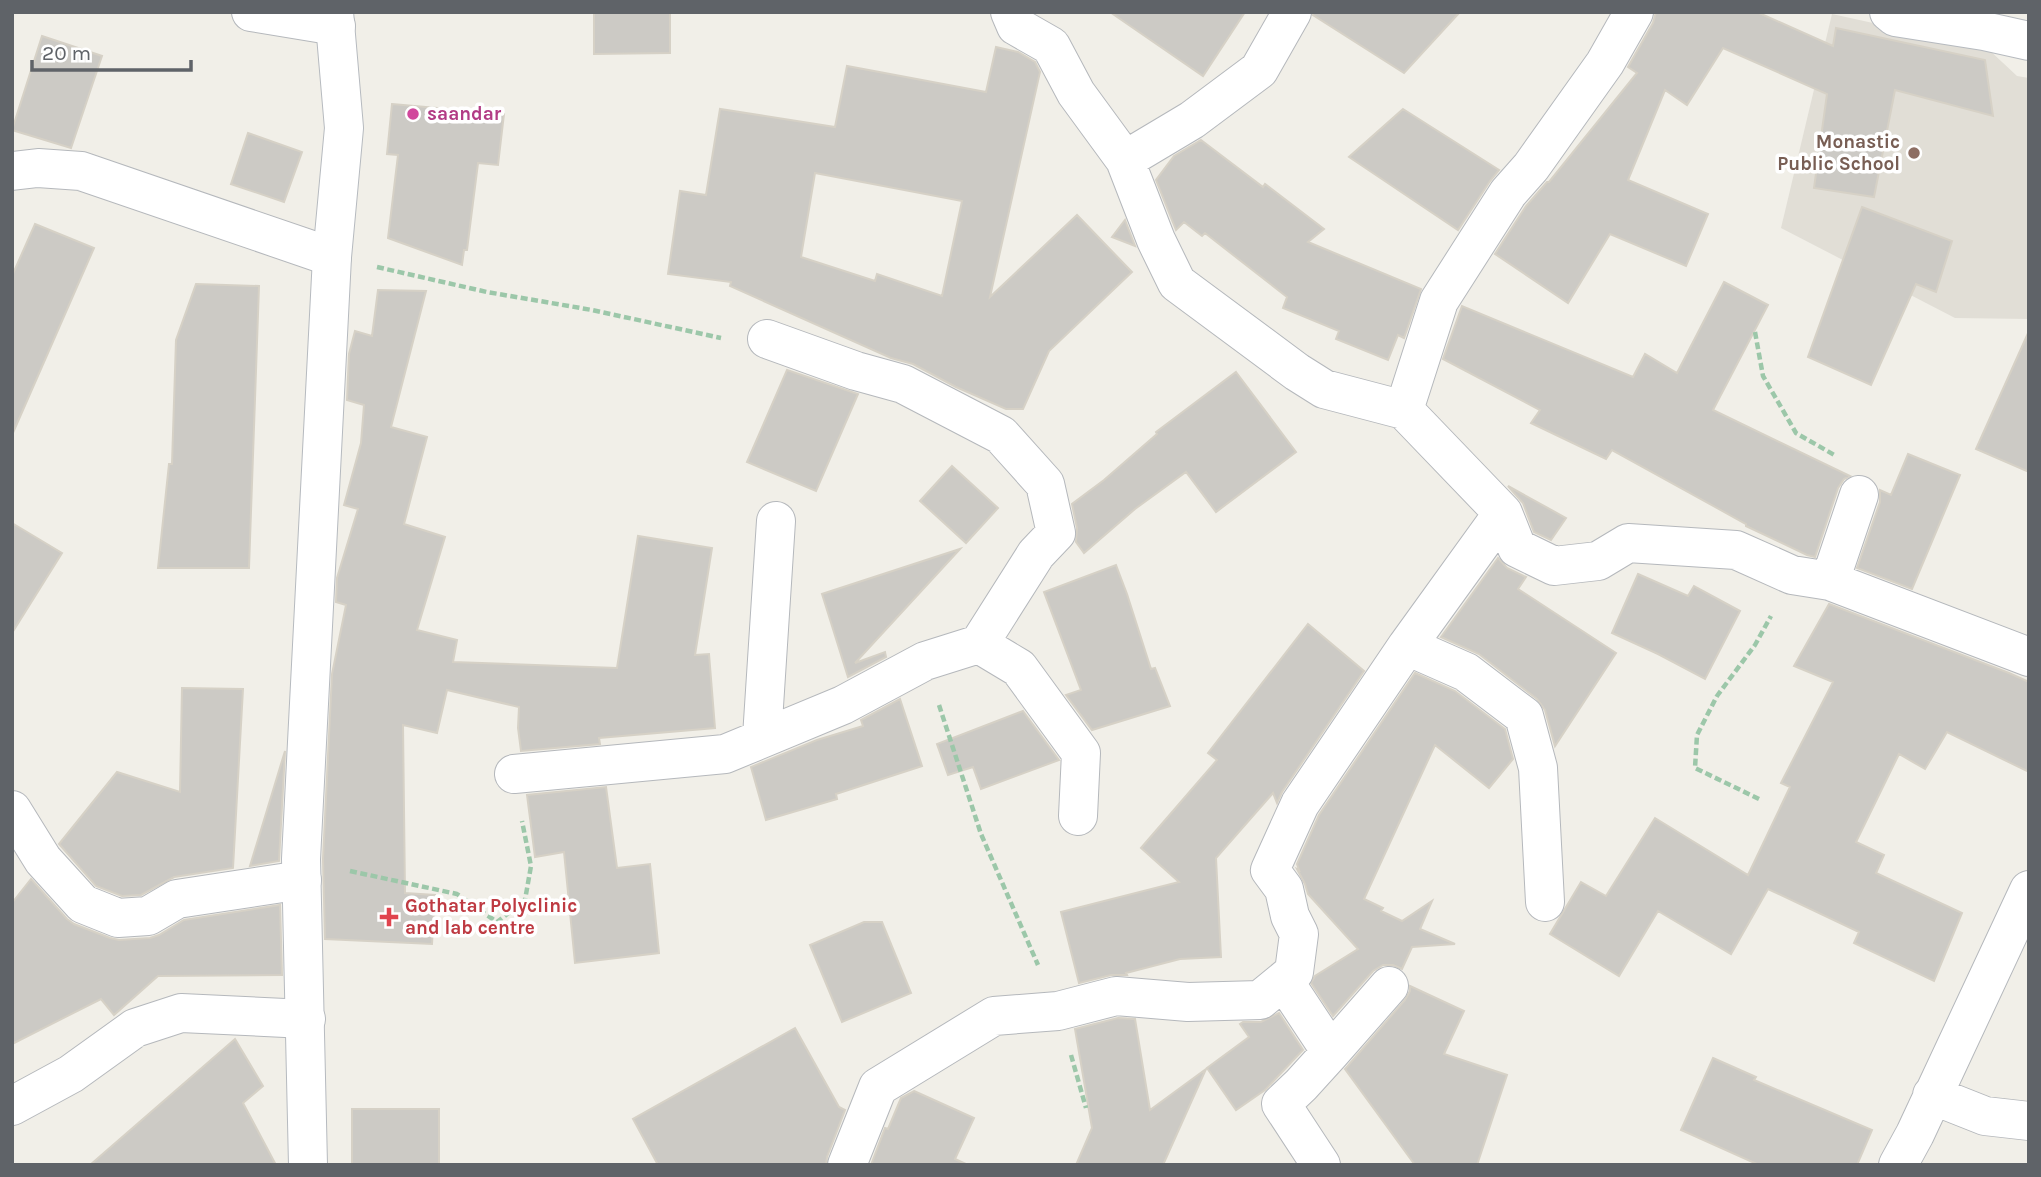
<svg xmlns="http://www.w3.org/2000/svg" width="2041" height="1177" font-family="Karla,sans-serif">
<rect width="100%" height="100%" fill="#f1efe8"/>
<path fill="#e1ded6" d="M 1832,14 L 1987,48 L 2017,76 L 2029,78 L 2029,319 L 1955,318 L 1781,228 Z"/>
<path fill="#cccac5" stroke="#d6d1c6" stroke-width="2" fill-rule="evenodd" d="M 594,12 L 670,12 L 670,53 L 594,54 Z
M 1110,12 L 1245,12 L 1203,76 Z
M 1314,12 L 1460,12 L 1404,73 L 1313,15 Z
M 1656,12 L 1757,12 L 1833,46 L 1836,28 L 1985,60 L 1993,116 L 1895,90 L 1874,197 L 1814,188 L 1827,94 L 1723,48 L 1687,105 L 1665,90 L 1628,180 L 1708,214 L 1686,266 L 1610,234 L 1568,303 L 1495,254 L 1526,206 L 1547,182 L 1549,182 L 1637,73 L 1628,67 L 1653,23 Z
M 42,36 L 102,56 L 71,148 L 12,130 Z
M 996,47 L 1018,52 L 1035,62 L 1040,72 L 990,297 L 1077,215 L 1132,272 L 1049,351 L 1023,409 L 1006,409 L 956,387 L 913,364 L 891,358 L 730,286 L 731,282 L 668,274 L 680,191 L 706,195 L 720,109 L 835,127 L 847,66 L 986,92 ZM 815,173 L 962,201 L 942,296 L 877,274 L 875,281 L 801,257 Z
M 392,104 L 504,114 L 498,165 L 478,163 L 467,250 L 464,250 L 462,265 L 388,238 L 398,155 L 387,154 Z
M 1403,109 L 1499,170 L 1490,181 L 1458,230 L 1349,157 Z
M 248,133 L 302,152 L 284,202 L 231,184 Z
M 1201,140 L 1263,187 L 1265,184 L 1324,229 L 1308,242 L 1421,289 L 1404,338 L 1398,335 L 1388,360 L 1336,339 L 1339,331 L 1283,308 L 1287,297 L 1205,233 L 1202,236 L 1184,222 L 1176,230 L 1156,180 L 1174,156 Z
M 1862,207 L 1952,241 L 1936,292 L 1916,284 L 1871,385 L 1808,357 Z
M 1125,220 L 1135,246 L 1112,237 Z
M 35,224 L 94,248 L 12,435 L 12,276 Z
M 1724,282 L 1768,305 L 1713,410 L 1850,476 L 1844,479 L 1838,488 L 1815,557 L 1807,555 L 1746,526 L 1746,524 L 1612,450 L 1606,459 L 1531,423 L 1540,410 L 1443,359 L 1462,306 L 1633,377 L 1645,354 L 1677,373 Z
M 196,284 L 259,286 L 249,568 L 158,568 L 169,464 L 172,464 L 176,340 Z
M 378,290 L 426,291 L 391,427 L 427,437 L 404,524 L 445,537 L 417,630 L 457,640 L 453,662 L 617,668 L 638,536 L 712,548 L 695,655 L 709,654 L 715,728 L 599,738 L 600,744 L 521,751 L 518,728 L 519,707 L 447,690 L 437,733 L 403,725 L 405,893 L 435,895 L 432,944 L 325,939 L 323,859 L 332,674 L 346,605 L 336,602 L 337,578 L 358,509 L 344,505 L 361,443 L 364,405 L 347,400 L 349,354 L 355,331 L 372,336 Z
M 2029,331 L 2029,472 L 1976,449 Z
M 787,370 L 858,394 L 816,491 L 747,462 Z
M 1236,372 L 1296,452 L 1216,512 L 1186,472 L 1135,509 L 1084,553 L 1076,542 L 1077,528 L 1072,504 L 1104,480 L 1157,434 L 1156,432 Z
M 1908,454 L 1960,475 L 1912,589 L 1857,568 L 1880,502 L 1880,490 L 1891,495 Z
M 952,466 L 998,508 L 966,543 L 920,501 Z
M 1508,486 L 1566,518 L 1551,540 L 1534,532 L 1523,503 Z
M 12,523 L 62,553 L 12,633 Z
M 960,549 L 855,663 L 885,652 L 886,657 L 848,677 L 822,594 Z
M 1498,558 L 1507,568 L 1526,577 L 1518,589 L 1616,653 L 1555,746 L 1545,710 L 1537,699 L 1479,654 L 1441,637 Z
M 1116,565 L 1127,594 L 1151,669 L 1155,668 L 1170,706 L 1092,730 L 1066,695 L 1081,690 L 1044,592 Z
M 1638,574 L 1688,596 L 1694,586 L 1740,611 L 1705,679 L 1658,654 L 1612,633 Z
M 1829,604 L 2009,673 L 2029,682 L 2029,772 L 1947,732 L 1925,769 L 1899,754 L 1856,842 L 1884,855 L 1876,873 L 1962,913 L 1934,981 L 1854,943 L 1859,932 L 1768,889 L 1731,954 L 1658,911 L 1619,976 L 1550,934 L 1581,882 L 1606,896 L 1655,818 L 1748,875 L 1790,787 L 1781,783 L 1833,682 L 1794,666 Z
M 1308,624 L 1364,671 L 1282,792 L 1277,803 L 1273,793 L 1216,858 L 1221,957 L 1180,959 L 1126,973 L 1127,975 L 1111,975 L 1079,983 L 1061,912 L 1179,882 L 1141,848 L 1217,760 L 1208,753 Z
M 1415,673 L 1455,691 L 1505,729 L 1513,759 L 1489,788 L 1435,745 L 1364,899 L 1383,908 L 1381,911 L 1402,921 L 1432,901 L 1420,929 L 1455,944 L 1412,947 L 1402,969 L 1393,965 L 1383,965 L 1373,971 L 1333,1016 L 1311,983 L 1315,976 L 1358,949 L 1308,894 L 1305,884 L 1297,869 L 1299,870 L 1297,864 L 1319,815 Z
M 182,688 L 243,689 L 233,868 L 174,877 L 141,895 L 122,896 L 96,886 L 59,844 L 117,772 L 180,792 Z
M 900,699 L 922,766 L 836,794 L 837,799 L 766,820 L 751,767 L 817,740 L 863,726 L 861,720 Z
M 1023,711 L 1059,760 L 981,789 L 973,767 L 948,775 L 937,744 Z
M 285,751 L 279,861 L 250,866 Z
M 606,787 L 617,868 L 650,864 L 659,953 L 575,963 L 564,852 L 535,857 L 527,795 Z
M 31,879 L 67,919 L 74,924 L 110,938 L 119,940 L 150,938 L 159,935 L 184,920 L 280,905 L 282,975 L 158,976 L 114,1015 L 101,999 L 12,1044 L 12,903 Z
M 864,922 L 882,922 L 911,993 L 842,1022 L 810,945 Z
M 1410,986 L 1464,1011 L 1444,1054 L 1507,1075 L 1477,1165 L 1415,1165 L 1345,1069 L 1405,1000 L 1410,991 Z
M 1279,1013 L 1303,1050 L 1265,1090 L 1236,1110 L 1207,1068 L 1249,1037 L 1240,1024 L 1243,1022 L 1261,1022 Z
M 1118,1018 L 1135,1019 L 1150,1110 L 1206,1069 L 1163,1165 L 1076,1165 L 1092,1128 L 1075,1029 Z
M 795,1028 L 839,1107 L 845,1110 L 827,1157 L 826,1165 L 658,1165 L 633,1119 Z
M 235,1039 L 263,1086 L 243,1103 L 276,1165 L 90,1165 Z
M 1713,1058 L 1756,1077 L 1754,1080 L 1872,1130 L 1857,1165 L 1759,1165 L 1681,1130 Z
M 914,1091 L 974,1118 L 955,1159 L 968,1165 L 871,1165 L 885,1128 L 888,1129 L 901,1098 Z
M 352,1109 L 439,1109 L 439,1165 L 352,1165 Z"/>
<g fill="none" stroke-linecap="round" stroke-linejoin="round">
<g stroke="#b5b8bc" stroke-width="40">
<path id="street" d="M 251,12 L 336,26
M 1010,12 L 1016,26 L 1051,46 L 1076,93 L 1125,160
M 1292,12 L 1259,70 L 1192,120 L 1125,160 L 1156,240 L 1177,283 L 1297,372 L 1324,389 L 1404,410 L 1503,513 L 1517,548 L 1554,566 L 1598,561 L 1628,543 L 1736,550 L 1792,575 L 1830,581 L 2029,657
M 12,171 L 38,168 L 81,171 L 332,257
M 1404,410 L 1439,301 L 1508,193 L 1531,167 L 1605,63 L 1634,12
M 1830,581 L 1859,495
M 979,644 L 1019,668 L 1081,753 L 1078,816
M 1407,646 L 1466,672 L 1524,716 L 1538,768 L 1545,902
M 762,737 L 776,521
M 514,774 L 725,754 L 843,705 L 925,661 L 979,644 L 1036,554 L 1056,533 L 1045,484 L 1001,435 L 903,384 L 856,371 L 767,339
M 12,810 L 43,860 L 83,904 L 118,918 L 148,916 L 177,899 L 302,880
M 1284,981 L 1331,1052 L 1301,1085 L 1281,1104 L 1321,1165
M 1331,1052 L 1389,986
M 1932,1095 L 1985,1116 L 2029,1121
M 12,1106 L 71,1074 L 135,1028 L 181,1013 L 306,1019
M 847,1165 L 878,1087 L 994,1016 L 1058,1011 L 1116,996 L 1188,1002 L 1260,1000 L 1294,972 L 1299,934 L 1290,916 L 1284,889 L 1270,870 L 1300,804 L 1407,646 L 1503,513
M 1898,1165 L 1915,1134 L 2029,890"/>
</g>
<g stroke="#b6babf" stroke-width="40">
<path id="secondary" d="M 1889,12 L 1895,17 L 1984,31 L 2029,41
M 308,1165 L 301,859 L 332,257 L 344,128 L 334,12"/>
</g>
<path stroke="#9cc7a9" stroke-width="4.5" stroke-dasharray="7 3.5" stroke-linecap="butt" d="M 377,267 L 487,292 L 592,310 L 721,338
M 1755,332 L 1763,376 L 1796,433 L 1836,456
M 939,705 L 981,834 L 1038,965
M 1759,799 L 1695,768 L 1697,735 L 1717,696 L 1755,645 L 1771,616
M 350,871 L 457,894 L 497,922 L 525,900 L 531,866 L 522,821
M 1071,1055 L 1086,1108"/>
<use href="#street" stroke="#fff" stroke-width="38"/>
<use href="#secondary" stroke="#fff" stroke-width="38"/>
</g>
<circle fill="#d1479c" stroke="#fff" stroke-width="2.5" cx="413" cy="114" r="7"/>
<circle fill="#8d6e63" stroke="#fff" stroke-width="2.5" cx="1914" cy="153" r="7"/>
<path fill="#e0444e" stroke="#fff" stroke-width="2.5" d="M385.5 906.5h7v7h7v7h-7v7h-7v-7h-7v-7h7z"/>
<g text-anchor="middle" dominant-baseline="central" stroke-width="7" stroke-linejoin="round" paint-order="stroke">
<g font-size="19" font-weight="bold" fill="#b23c85" stroke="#fff" text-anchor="start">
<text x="427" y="114">saandar</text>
</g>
<g font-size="19" font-weight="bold" fill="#785e54" stroke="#fff" text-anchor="end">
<text x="1900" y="142">Monastic<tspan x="1900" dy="22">Public School</tspan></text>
</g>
<g font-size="19" font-weight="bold" fill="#be3a42" stroke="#fff" text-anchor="start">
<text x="405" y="906">Gothatar Polyclinic<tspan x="405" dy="22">and lab centre</tspan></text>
</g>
</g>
<rect width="2041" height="1177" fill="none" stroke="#5f6368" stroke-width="28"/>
<path d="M32 60v10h159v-10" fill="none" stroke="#5f6368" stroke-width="3.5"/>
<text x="42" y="60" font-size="21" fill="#5f6368" stroke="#ffffff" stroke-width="5" paint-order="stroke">20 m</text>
</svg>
